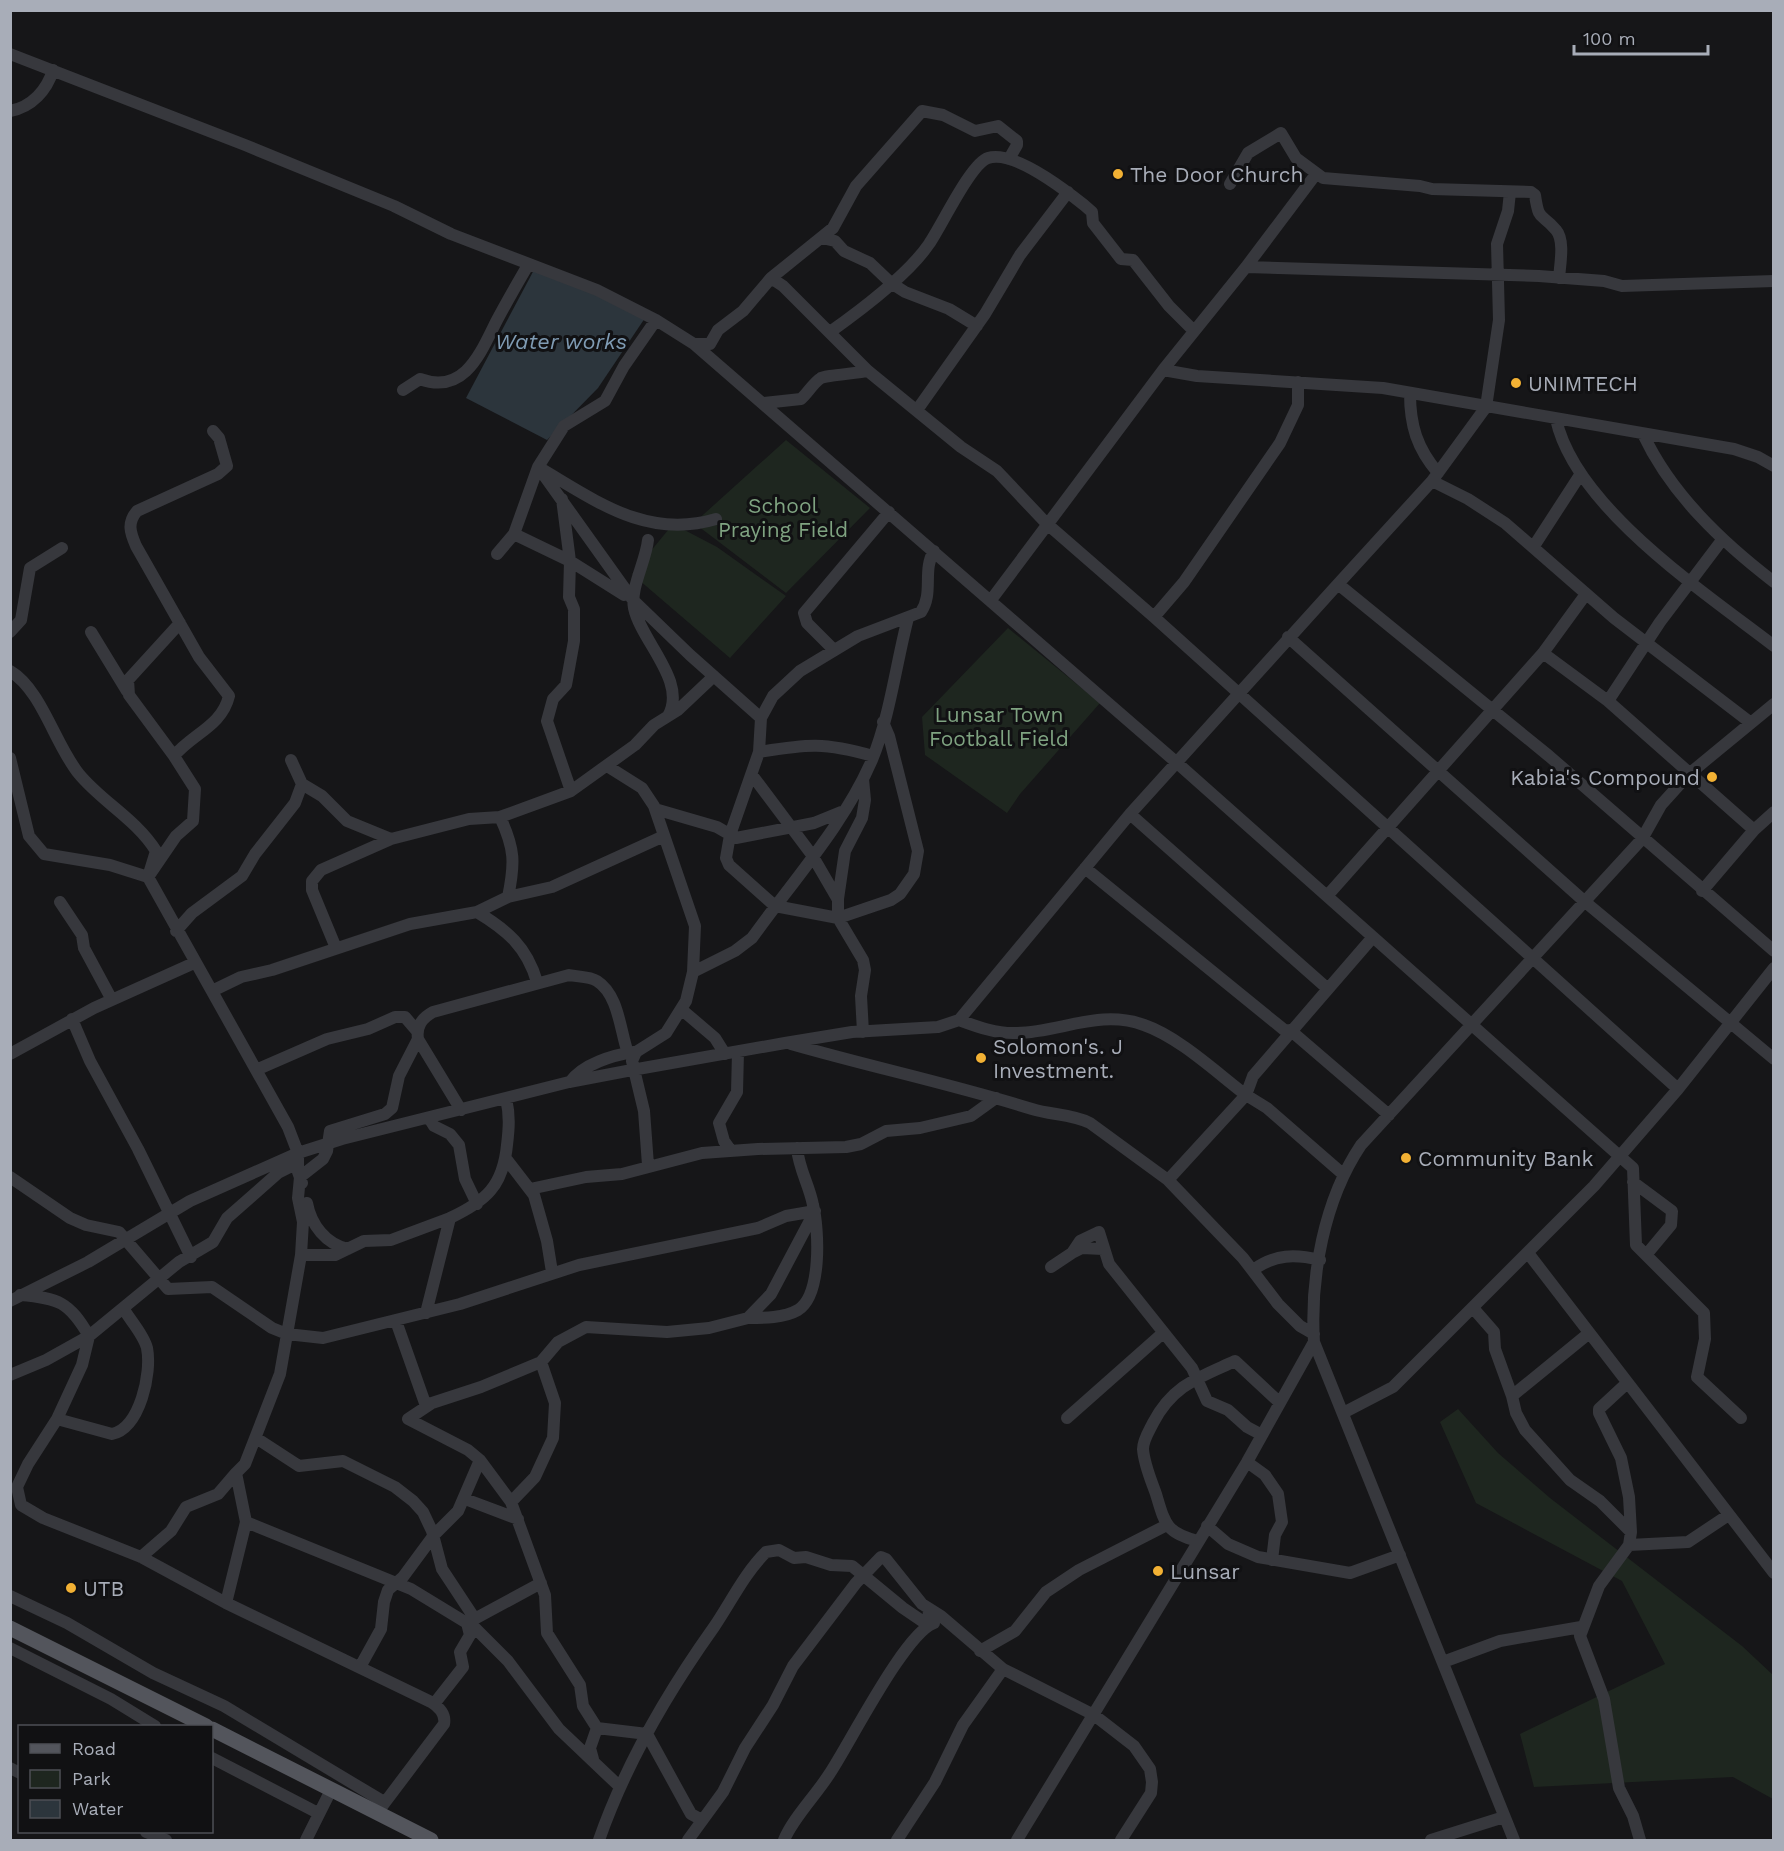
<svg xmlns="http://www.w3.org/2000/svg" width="1784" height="1851" font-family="'Work Sans',sans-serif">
<rect width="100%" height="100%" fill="#161618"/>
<path fill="#1e261f" d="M 786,440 L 870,508 L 786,593 L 694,523 Z
M 673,524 L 717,547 L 786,596 L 730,658 L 632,574 Z
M 1008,628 L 1100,703 L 1020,794 L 1007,813 L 925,755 L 922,717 Z
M 1458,1409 L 1498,1453 L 1550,1498 L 1742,1646 L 1773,1675 L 1773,1799 L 1733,1777 L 1534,1787 L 1520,1734 L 1665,1664 L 1622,1581 L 1476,1503 L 1440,1422 Z"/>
<path fill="#2c353c" d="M 535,268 L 647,315 L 598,388 L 547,440 L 466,398 Z"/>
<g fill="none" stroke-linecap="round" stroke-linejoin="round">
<path stroke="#37383d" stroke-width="12" d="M 10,54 L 245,145 L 394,206 L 451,234 L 597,290 L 656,320 L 694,344 L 1176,762 L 1633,1168 L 1636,1245 L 1704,1313 L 1705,1339 L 1697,1377 L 1741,1418
M 10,111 C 32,107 47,90 53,70
M 1230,184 L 1248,153 L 1281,133 L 1296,158 L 1323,178 L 1420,186 L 1432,189 L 1531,192 L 1535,195 C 1539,223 1541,212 1556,230 C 1565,240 1560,265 1559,278
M 822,238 L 835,241 L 844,251 L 870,263 L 891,283 L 905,292 L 949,309 L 977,326
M 1246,267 L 1539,276 L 1604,281 L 1622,286 L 1774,281
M 771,278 L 833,228 L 856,186 L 922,111 L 943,115 L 975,131 L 998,126 L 1017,141 L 1017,145 L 1009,159
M 656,320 L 624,366 L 605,401 L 564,426 L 538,467 L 633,600 L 690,655 L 761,718
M 830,332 C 861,310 908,275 929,244 C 941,227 971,163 988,158 C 1014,150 1064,189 1084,205 L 1092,212 L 1093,223 L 1121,259 L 1133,260 L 1169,306 L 1194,331
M 694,344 L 710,344 L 718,330 L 743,311 L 771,278 L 783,286 L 868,371 L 961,447 L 997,471 L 1046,523 L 1154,617 L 1678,1089
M 1163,370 L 1246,267 L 1316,174
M 403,390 L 420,379 C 464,395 480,354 496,322 C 506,303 517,284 528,265
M 1410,393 C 1410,426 1417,448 1438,473
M 764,403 L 801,399 C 808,393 813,383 821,378 C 823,376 859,373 868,371
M 917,410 L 985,314 L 1020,255 L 1068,192
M 1556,419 C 1575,507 1704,592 1774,646
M 1643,434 C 1671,494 1722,542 1774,582
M 1432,481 L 1486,407 L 1499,320 L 1497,244 L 1508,211 L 1510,192
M 562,499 L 570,561 L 569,597 L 574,609 L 574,641 L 566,685 L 553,699 L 547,721 L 571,791
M 514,534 L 570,561 L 624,595
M 648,540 C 646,561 630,588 634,608 C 641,641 688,682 668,716
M 1534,546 L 1580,475
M 497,554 L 514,534 L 538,467 C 595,500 646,540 716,519
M 991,600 L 1163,370 L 1197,376 L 1383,388 L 1734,449 L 1758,457 L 1774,466
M 1154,617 L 1184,582 L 1280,443 L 1298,405 L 1298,382
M 10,632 L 21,620 L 30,568 L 62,548
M 91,632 L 127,691
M 1288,637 L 1584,901 L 1774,1059
M 834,650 L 807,623 L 804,613 L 889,512
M 1543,653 L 1608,701 L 1754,830
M 10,671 C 42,690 55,745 79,774 C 102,802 136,819 156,851 L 148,877 L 176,836 L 193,821 L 195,789 L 174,756 C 192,734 222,726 229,696 L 199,657 L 136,546 C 130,532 127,523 137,511 L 218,474 L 227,466 L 219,438 L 213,431
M 1608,701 L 1660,622 L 1722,540
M 883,722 L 889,736 L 918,851 L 914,874 L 900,894 L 891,900 L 838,918 L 775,906 L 729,865 L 726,858 L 730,835 L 759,752 L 761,718 L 773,696 L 800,671 L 858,636 L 921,612 C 934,593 922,570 934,551
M 1751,723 L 1614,618 L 1505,523 L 1468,499 L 1432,481 L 1338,584 L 1549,756 L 1774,951
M 759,752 C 808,744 824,742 873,756
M 174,756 L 129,695 L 128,680 L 180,623
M 10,758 L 29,836 L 44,854 L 110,865 L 148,877 L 288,1127 L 298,1153 L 298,1172 L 302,1183
M 607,766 L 642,788 L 654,806 L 695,926 L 693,972 L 686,1001 L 666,1033 L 636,1052 L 632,1061 L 644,1111 L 648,1165
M 752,775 L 812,855 L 837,898
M 302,784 L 322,796 L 347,821 L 391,839
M 655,809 L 717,827 L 736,838 L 814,823 L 841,812
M 500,817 C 515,849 515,863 508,897
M 1085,868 L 1288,1033
M 1702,891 L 1754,830 L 1774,812
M 1327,896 L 1543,653 L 1586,594
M 60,902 L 82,935 L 84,948 L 112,1000
M 477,912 C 507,930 527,947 537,982
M 176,931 L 192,913 L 242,876 L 255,854 L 295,803 L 302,784 L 291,760
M 336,948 L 312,890 L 312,881 L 321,870 L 391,839 L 469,819 L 500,817 L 571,791 L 635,745 L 654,725 L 678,710 L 714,676
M 693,972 L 735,951 L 752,938 C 792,882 845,823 872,760 C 890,716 896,664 908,618
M 1328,989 L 1373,937
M 212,991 L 241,977 L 272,970 L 410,924 L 477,912 L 508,897 L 552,887 L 664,836
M 681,1009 L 715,1038 L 725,1054
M 72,1019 L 90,1061 L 138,1149 L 191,1257
M 959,1020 C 978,1027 997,1034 1017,1033 C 1061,1032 1100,1009 1144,1025 C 1179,1037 1217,1073 1246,1095 L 1253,1076 L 1328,989 L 1130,814
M 1290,1030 L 1389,1115
M 863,1032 L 861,996 L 865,970 L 863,960 L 838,918 L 838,899 L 845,851 L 862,818 L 865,800 L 863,779
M 791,1044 C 871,1067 952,1084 1032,1109 C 1051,1115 1072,1114 1090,1123 L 1168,1180 L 1243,1258 L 1278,1304 L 1300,1326 L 1314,1334
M 10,1054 L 94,1008 L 194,963
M 256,1070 L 327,1039 L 368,1029 L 395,1017 L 405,1017 L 417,1031
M 570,1082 C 583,1064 613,1055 634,1052
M 461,1110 L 418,1039 C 416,1026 422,1018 433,1012 L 569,975 C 578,977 589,976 597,981 C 619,995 620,1031 628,1053
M 429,1118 L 434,1126 L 450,1134 L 459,1145 L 465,1179 L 477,1204
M 731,1151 L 724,1141 L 719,1123 L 737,1092 L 738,1052
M 507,1160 L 534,1195 L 547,1241 L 552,1272
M 10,1177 L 70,1218 L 86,1225 L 119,1232 L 168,1289 L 212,1287 L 272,1328 L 287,1334 L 323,1338 L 460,1304 L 579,1265 L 758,1228 L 786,1216 L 815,1211
M 1168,1180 L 1246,1095 L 1267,1108 L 1344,1175
M 1633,1182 L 1672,1211 L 1671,1225 L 1646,1255
M 530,1189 L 586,1177 L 622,1174 L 702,1153 L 758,1149 L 846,1147 L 861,1144 L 886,1131 L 920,1128 L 971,1116 L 996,1098
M 307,1203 C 311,1225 326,1244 348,1249
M 1072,1253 L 1082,1248 L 1103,1249
M 1528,1253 L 1774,1573
M 301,1255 L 335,1255 L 364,1241 L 391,1240 L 450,1218
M 1051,1267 L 1072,1253 L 1080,1241 L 1099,1232 L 1109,1264 L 1192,1368 L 1207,1401 L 1228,1410 L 1247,1427 L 1262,1435
M 1253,1270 C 1275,1254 1295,1254 1320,1260
M 20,1295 C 59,1298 69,1302 89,1336 L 82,1365 L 57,1419 L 28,1464 L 17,1487 L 21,1505 L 43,1518 L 141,1557 L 226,1603
M 10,1301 L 88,1262 L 190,1201 L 298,1153 L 342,1139 L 569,1082 L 632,1070 L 785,1043 L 852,1032 L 938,1027 L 959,1020 L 1130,814 L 1338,584
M 1473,1308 L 1494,1332 L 1495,1349 L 1512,1396
M 426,1313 L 450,1218 C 486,1201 503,1186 507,1145 C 509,1128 510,1116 506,1098
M 748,1318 C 764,1318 784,1318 798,1310 C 822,1295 819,1230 813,1205 C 809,1184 799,1170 797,1148
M 396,1321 L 426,1406
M 1588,1334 L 1512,1396 L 1516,1413 L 1525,1430 L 1570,1480 L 1600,1501 L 1631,1532
M 10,1375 L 46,1360 L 89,1336 L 179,1262 L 213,1242 L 227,1218 L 278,1173 L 298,1163
M 1626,1384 L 1599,1409 L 1599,1413 L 1621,1458 L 1629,1497 L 1631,1532 L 1629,1545 L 1599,1586 L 1580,1636 L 1604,1699 L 1619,1788 L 1633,1816 L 1640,1840
M 1343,1413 L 1393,1387 L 1594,1186 L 1678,1089 L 1774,968
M 1067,1418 L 1163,1333
M 57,1419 L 112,1434 C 140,1428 152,1373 147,1348 C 144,1335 130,1320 123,1308
M 256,1438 L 299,1466 L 343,1461 L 395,1487 L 413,1501 L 423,1512 L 432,1531 L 442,1569 L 475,1619
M 1247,1462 L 1265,1475 L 1278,1494 L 1282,1522 L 1275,1535 L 1272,1560
M 465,1499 L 518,1519
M 511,1502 L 535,1477 L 553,1438 L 555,1403 L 541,1362
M 246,1522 L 411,1589 L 475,1628 L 508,1661 L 559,1729 L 619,1786
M 1207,1526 L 1228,1544 L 1258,1557 L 1350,1573 L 1400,1555
M 1198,1541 C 1166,1533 1165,1524 1156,1494 C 1151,1480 1144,1464 1143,1449 C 1143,1440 1149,1431 1153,1423 C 1173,1385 1198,1378 1235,1361 L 1279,1402
M 1629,1545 L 1688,1542 L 1727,1516
M 141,1557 L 171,1531 L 186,1507 L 218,1494 L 236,1473
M 10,1596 L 67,1623 L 153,1673 L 224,1706 L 384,1802
M 10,1648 L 111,1699 L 155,1726
M 980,1651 L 1015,1631 L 1046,1592 L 1079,1570 L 1167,1525
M 1443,1662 L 1500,1641 L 1581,1627
M 360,1667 L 381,1629 L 384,1602 L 388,1590 L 403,1577 L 434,1535 L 458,1511 L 480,1460
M 434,1704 L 463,1667 L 460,1652 L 470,1635 L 467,1623 L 541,1583
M 212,1758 L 318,1813
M 593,1759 L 590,1748 L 597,1728
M 10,1768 L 20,1773
M 377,1813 L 444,1724 C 446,1714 439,1707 431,1702 L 226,1603 L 246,1522 L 236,1473 L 245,1464 L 280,1374 L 301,1255 L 303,1222 L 298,1198 L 300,1177 L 323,1159 L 327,1151 L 330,1131 L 385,1114 L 392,1108 L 399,1076 L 418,1039
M 702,1820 L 691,1814 L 647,1734 L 597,1728 L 583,1706 L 580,1685 L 547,1633 L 545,1595 L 511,1502 L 480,1460 L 468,1450 L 408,1419 L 432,1403 L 481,1387 L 541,1362 L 558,1342 L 586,1327 L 667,1332 L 709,1328 L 748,1318 L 771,1294 L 815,1211
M 146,1832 L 166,1840
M 306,1840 L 331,1790
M 599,1840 C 626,1763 667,1693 714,1627 C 731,1602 744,1574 766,1552 L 779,1550 L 794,1558 L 806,1557 L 831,1565 L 852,1566 L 903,1608 L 928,1625 L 929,1609
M 688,1840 L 723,1792 L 745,1748 L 773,1705 L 793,1666 L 856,1583 L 881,1557 L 886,1559 L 922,1604 L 941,1616 L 1003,1669 L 1094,1715 L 1134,1746 L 1150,1769 L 1152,1782 L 1151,1793 L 1121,1840
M 784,1840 C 793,1818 817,1794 830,1773 C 850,1743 905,1633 934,1623
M 897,1840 L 935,1782 L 963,1725 L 1003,1669
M 1017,1840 L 1247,1462 L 1314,1342
M 1431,1840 L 1504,1817
M 1514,1840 L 1314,1342 C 1310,1277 1324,1200 1361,1145 L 1642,839 L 1661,805 L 1689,774 L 1774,704"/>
<path stroke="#53555c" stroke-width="15" d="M 10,1628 L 206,1726
M 212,1729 L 431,1840"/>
</g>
<g fill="#f2b134" stroke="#111113" stroke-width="2">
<circle cx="1118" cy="174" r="6"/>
<circle cx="1516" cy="383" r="6"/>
<circle cx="1712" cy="777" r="6"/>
<circle cx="981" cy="1058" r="6"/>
<circle cx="1406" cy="1158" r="6"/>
<circle cx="1158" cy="1571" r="6"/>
<circle cx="71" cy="1588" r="6"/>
</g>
<g text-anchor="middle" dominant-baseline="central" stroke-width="6" stroke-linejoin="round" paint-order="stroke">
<g font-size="21" fill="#a8adb8" stroke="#111113" text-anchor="start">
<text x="1130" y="174">The Door Church</text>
<text x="1528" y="383">UNIMTECH</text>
<text x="1700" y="777" text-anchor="end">Kabia's Compound</text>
<text x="993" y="1046">Solomon's. J<tspan x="993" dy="24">Investment.</tspan></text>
<text x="1418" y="1158">Community Bank</text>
<text x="1170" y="1571">Lunsar</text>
<text x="83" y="1588">UTB</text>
</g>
<g font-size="21" fill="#7fa381" stroke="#111113">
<text x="783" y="505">School<tspan x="783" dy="24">Praying Field</tspan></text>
<text x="999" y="714">Lunsar Town<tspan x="999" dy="24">Football Field</tspan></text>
</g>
<g font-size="22" font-style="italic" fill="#7f9bb3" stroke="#111113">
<text x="561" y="341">Water works</text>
</g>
</g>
<rect width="1784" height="1851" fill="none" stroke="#a8adb8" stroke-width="24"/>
<rect x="18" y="1725" width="195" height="108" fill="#111113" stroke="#4d4f55" stroke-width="1.5"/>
<rect x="30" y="1744" width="30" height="9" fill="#53555c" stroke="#4d4f55" stroke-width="1.5"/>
<text x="72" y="1755" font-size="18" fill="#a8adb8">Road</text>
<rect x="30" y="1770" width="30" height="18" fill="#1e261f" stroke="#4d4f55" stroke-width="1.5"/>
<text x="72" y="1785" font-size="18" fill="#a8adb8">Park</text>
<rect x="30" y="1800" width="30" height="18" fill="#2c353c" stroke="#4d4f55" stroke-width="1.5"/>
<text x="72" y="1815" font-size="18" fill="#a8adb8">Water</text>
<path d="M1574 45v9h134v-9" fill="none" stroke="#a8adb8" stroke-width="3"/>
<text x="1583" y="45" font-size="18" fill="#a8adb8" stroke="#111113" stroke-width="4.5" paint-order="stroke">100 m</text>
</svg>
